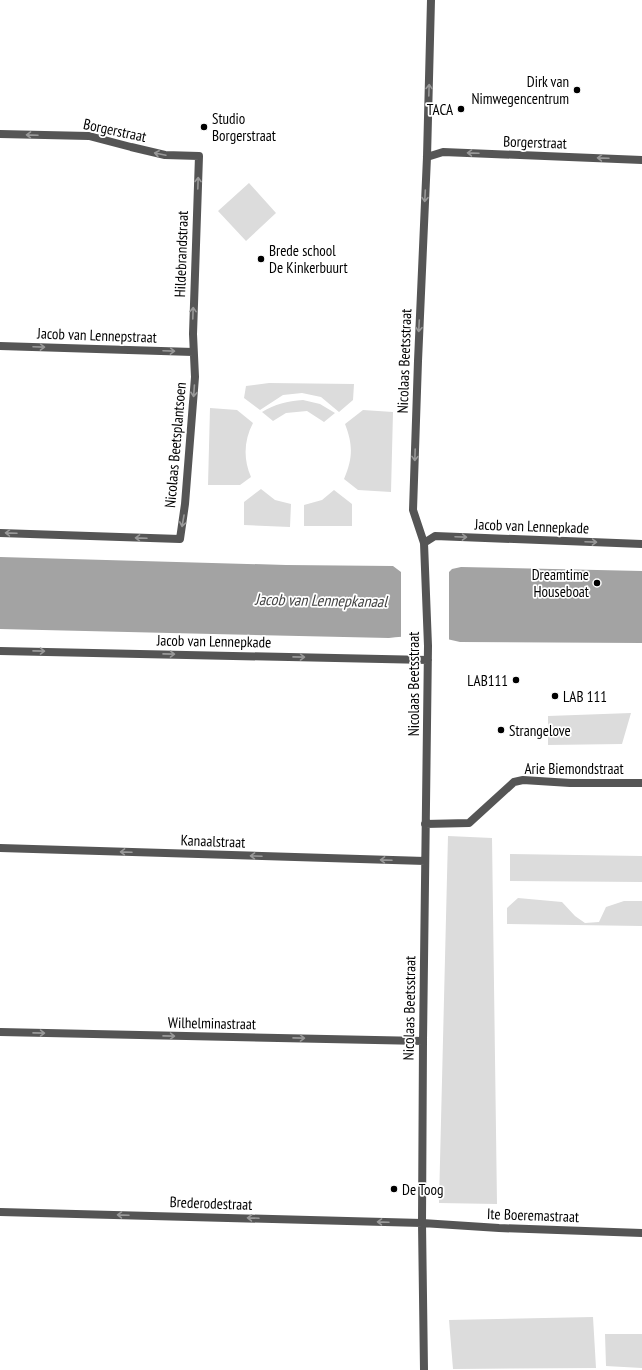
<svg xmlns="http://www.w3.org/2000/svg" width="642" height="1370" font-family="'PT Sans Narrow',sans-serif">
<rect width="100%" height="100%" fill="#fff"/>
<path fill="#dcdcdc" d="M 249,183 L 276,213 L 246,241 L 218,211 Z
M 269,383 L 354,384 L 353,400 L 339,412 L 321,397 L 302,393 L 283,395 L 260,410 L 244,398 L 246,386 Z
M 303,400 L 320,404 L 335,413 L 324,422 L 307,411 L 286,413 L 273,421 L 262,412 C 275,404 287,401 303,400 Z
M 210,408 L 237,410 L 253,423 C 244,440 243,459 251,477 L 240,485 L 208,485 Z
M 363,410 L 393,412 L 391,492 L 358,490 L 344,479 C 353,458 353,445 345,424 Z
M 261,489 L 275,500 L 291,504 L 290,527 L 244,525 L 244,502 Z
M 334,490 L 352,504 L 352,526 L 304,526 L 304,505 L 322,500 Z
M 631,713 L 622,744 L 548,745 L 548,716 Z
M 448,836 L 492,838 L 497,1204 L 439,1203 Z
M 510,854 L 642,856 L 642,882 L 510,881 Z
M 518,898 L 562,902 L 575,916 L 585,923 L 599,922 L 606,907 L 624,901 L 642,901 L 642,926 L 507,924 L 507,908 Z
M 593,1317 L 596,1368 L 453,1369 L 449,1320 Z
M 605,1334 L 642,1334 L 642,1368 L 606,1366 Z"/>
<path fill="#a3a3a3" d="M 0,557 L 286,565 L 393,566 L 401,572 L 449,572 L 452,569 L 461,567 L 642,571 L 642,643 L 460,642 C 438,636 412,635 389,638 L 0,629 Z"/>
<path fill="#fff" d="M 401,572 L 449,572 L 449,641 L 401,639 Z"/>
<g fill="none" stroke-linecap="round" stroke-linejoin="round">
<path stroke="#555" stroke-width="8" d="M 0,134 L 89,136 L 131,147 L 165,155 L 199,156 L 193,334 L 195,377 L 185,504 L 180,539 L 0,533
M 427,157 L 443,152 L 642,160
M 0,346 L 193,352
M 424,543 L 435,536 L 642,544
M 0,651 L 428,660
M 425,824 L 469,823 L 514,782 L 523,780 L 570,783 L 642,783
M 0,848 L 425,861
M 0,1032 L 423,1041
M 0,1212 L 422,1223 L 499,1228 L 642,1233
M 424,1370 L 422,1223 L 423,1041 L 428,646 L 424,543 L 413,510 L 418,361 L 427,157 L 431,0"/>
</g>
<defs><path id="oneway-shaft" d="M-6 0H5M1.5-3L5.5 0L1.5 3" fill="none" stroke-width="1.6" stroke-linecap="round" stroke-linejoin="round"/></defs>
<g stroke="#999">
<use href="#oneway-shaft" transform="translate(429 90) rotate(-88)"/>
<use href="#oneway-shaft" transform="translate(32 135) rotate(-178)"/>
<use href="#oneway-shaft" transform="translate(473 153) rotate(-178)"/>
<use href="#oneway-shaft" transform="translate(160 154) rotate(-168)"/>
<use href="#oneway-shaft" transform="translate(603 158) rotate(-178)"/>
<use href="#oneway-shaft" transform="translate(198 183) rotate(-88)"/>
<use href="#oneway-shaft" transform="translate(425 196) rotate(93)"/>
<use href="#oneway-shaft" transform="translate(193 313) rotate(-88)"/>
<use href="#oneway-shaft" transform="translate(419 326) rotate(93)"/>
<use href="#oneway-shaft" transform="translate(39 347) rotate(2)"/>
<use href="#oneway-shaft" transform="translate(169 351) rotate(2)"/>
<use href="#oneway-shaft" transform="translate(194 391) rotate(94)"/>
<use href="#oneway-shaft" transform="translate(415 455) rotate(92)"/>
<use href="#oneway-shaft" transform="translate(183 521) rotate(100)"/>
<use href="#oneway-shaft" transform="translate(11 533) rotate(-178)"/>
<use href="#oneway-shaft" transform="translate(461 537) rotate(2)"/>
<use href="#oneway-shaft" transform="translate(141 538) rotate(-178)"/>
<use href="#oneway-shaft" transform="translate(591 542) rotate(2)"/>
<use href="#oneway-shaft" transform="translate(39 651) rotate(1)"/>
<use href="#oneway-shaft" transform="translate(169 654) rotate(1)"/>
<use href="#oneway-shaft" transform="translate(299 657) rotate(1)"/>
<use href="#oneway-shaft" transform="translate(126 852) rotate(-178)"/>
<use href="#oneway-shaft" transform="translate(256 856) rotate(-178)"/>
<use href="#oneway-shaft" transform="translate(386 860) rotate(-178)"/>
<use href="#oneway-shaft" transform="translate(39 1033) rotate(1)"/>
<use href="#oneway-shaft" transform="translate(169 1036) rotate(1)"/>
<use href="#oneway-shaft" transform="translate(299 1038) rotate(1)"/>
<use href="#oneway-shaft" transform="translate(123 1215) rotate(-178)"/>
<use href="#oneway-shaft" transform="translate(253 1218) rotate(-178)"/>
<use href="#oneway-shaft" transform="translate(383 1222) rotate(-178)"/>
</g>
<g fill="#000" stroke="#fff" stroke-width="1.5">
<circle cx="577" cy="90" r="4"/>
<circle cx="461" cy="109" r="4"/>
<circle cx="204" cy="127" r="4"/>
<circle cx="261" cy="259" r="4"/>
<circle cx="597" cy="583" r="4"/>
<circle cx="516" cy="680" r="4"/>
<circle cx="555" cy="696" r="4"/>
<circle cx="501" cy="730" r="4"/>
<circle cx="394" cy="1189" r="4"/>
</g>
<g text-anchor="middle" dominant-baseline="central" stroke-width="3.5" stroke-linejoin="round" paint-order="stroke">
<g font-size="15" fill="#000" stroke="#fff" text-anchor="start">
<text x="569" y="81" text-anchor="end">Dirk van<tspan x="569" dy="17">Nimwegencentrum</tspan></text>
<text x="453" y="109" text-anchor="end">TACA</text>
<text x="212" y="118">Studio<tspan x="212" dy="17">Borgerstraat</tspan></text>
<text x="269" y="250">Brede school<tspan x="269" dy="17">De Kinkerbuurt</tspan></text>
<text x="589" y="574" text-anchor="end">Dreamtime<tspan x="589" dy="17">Houseboat</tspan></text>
<text x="508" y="680" text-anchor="end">LAB111</text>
<text x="563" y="696">LAB 111</text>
<text x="509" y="730">Strangelove</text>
<text x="402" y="1189">De Toog</text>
</g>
<g font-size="15" fill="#000" stroke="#fff">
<text transform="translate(115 130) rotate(12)">Borgerstraat</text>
<text transform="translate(535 142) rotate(2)">Borgerstraat</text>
<text transform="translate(181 254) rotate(-88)">Hildebrandstraat</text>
<text transform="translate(97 335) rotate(2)">Jacob van Lennepstraat</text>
<text transform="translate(404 361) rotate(-88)">Nicolaas Beetsstraat</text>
<text transform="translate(175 445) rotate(-85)">Nicolaas Beetsplantsoen</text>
<text transform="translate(532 526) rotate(2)">Jacob van Lennepkade</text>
<text transform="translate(214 641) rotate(1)">Jacob van Lennepkade</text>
<text transform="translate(413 684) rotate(-90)">Nicolaas Beetsstraat</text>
<text x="574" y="768">Arie Biemondstraat</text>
<text transform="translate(213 841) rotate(2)">Kanaalstraat</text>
<text transform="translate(409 1008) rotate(-89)">Nicolaas Beetsstraat</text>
<text transform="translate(212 1023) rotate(1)">Wilhelminastraat</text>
<text transform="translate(211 1203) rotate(2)">Brederodestraat</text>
<text transform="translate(533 1215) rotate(2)">Ite Boeremastraat</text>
</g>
<g font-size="16" font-style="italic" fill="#444" stroke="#fff">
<text transform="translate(321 600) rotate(1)">Jacob van Lennepkanaal</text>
</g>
</g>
</svg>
